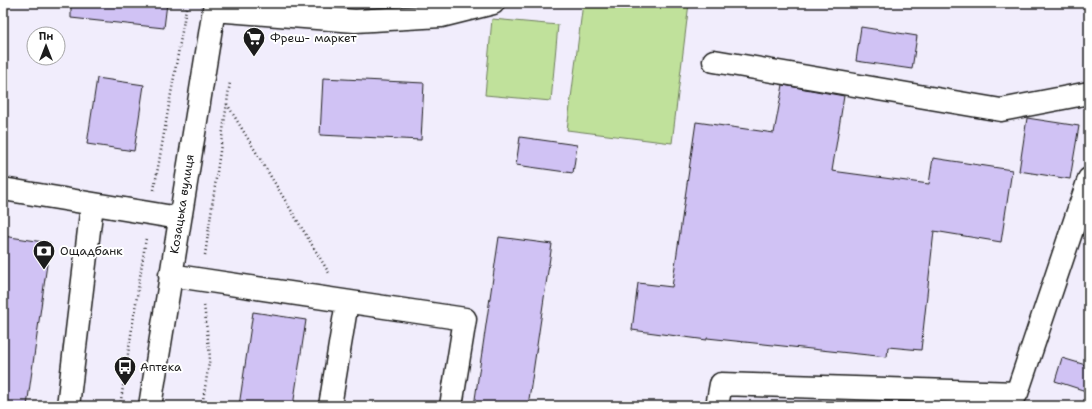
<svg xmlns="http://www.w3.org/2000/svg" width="1092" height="409" font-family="'Shantell Sans',sans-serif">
<rect width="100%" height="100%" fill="#f1edfc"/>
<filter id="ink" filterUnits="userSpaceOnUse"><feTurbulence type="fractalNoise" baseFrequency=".025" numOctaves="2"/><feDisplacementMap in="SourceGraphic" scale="8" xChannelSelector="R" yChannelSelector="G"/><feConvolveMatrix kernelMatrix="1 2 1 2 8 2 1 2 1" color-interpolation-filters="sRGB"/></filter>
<g filter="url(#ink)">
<path fill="#c0e19b" stroke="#6e7e5c" d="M 583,3 L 689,3 L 672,143 L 567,130 Z
M 492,19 L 558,25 L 551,101 L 485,95 Z"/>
<path fill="#d0c2f4" stroke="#1c1c1c" d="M 71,3 L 167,3 L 164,28 L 71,18 Z
M 861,27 L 917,36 L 912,69 L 856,61 Z
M 97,78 L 144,85 L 134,151 L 87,144 Z
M 323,78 L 424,83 L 421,140 L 320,135 Z
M 783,85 L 844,96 L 832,171 L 929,184 L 933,158 L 1012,170 L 1001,242 L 934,231 L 921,350 L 888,347 L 887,357 L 707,338 L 707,340 L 632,330 L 638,283 L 672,287 L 696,122 L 774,133 Z
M 1027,118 L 1079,126 L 1070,179 L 1019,171 Z
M 520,137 L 577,145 L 573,173 L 516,165 Z
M 3,236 L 50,243 L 27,406 L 3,406 Z
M 499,237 L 552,244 L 528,406 L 474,406 Z
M 253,312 L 306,320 L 293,406 L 239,406 Z
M 1062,358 L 1089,366 L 1089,392 L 1055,381 Z"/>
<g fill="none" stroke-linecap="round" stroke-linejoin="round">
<g stroke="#1c1c1c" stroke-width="25">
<path id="minor" d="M 214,10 L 355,21 L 441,16 L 493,3
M 714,61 L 1001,110 L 1089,93
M 3,189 L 179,218
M 170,275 L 465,319 L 451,406
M 68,406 L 92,205
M 150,406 L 215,3
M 330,406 L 347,302
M 717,406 L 721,384 L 1017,393 L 1089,179"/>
</g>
<path stroke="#1c1c1c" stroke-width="2.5" stroke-dasharray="1 3" stroke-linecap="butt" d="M 227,104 L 329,273
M 154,190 L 187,3
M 205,255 L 230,82
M 120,406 L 146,238
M 202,406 L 210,357 L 204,305"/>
<use href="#minor" stroke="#fff" stroke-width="22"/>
</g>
</g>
<defs>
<g id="supermarket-pin" transform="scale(1.15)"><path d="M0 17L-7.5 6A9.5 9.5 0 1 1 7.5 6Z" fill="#1c1c1c" stroke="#fff"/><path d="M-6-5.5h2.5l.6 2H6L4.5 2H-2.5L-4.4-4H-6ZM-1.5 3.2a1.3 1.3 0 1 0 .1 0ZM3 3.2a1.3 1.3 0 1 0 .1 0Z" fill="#fff"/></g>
<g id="bank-pin" transform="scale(1.15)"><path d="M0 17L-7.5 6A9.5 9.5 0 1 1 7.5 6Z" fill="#1c1c1c" stroke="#fff"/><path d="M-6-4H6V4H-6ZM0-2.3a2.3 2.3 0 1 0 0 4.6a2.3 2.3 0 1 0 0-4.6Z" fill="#fff"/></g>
<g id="bus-pin" transform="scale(1.15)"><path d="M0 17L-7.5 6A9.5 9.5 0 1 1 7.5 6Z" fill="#1c1c1c" stroke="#fff"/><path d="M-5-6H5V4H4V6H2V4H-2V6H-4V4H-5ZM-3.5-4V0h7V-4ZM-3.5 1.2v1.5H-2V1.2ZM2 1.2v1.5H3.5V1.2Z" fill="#fff"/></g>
</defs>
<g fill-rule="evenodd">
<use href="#supermarket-pin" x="254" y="38"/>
<use href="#bank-pin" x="44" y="251"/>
<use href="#bus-pin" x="125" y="367"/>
</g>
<g text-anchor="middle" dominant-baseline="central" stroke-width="4" stroke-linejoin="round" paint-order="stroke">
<g font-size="12" fill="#1c1c1c" stroke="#fff" text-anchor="start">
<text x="270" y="38">Фреш- маркет</text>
<text x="60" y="251">Ощадбанк</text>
<text x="140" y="367">Аптека</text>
</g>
<g font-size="12" fill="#1c1c1c" stroke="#fff">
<text transform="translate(182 204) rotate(-81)">Козацька вулиця</text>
</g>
</g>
<rect width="1092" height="409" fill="none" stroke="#fff" stroke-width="16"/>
<rect x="8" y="8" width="1076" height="393" fill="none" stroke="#1c1c1c" stroke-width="1.5" filter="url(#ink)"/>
<g transform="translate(46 46)"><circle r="19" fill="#ffffff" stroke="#a4a4a4"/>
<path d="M0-3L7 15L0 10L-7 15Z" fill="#1c1c1c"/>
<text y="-6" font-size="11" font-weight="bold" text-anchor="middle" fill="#1c1c1c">Пн</text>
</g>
</svg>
